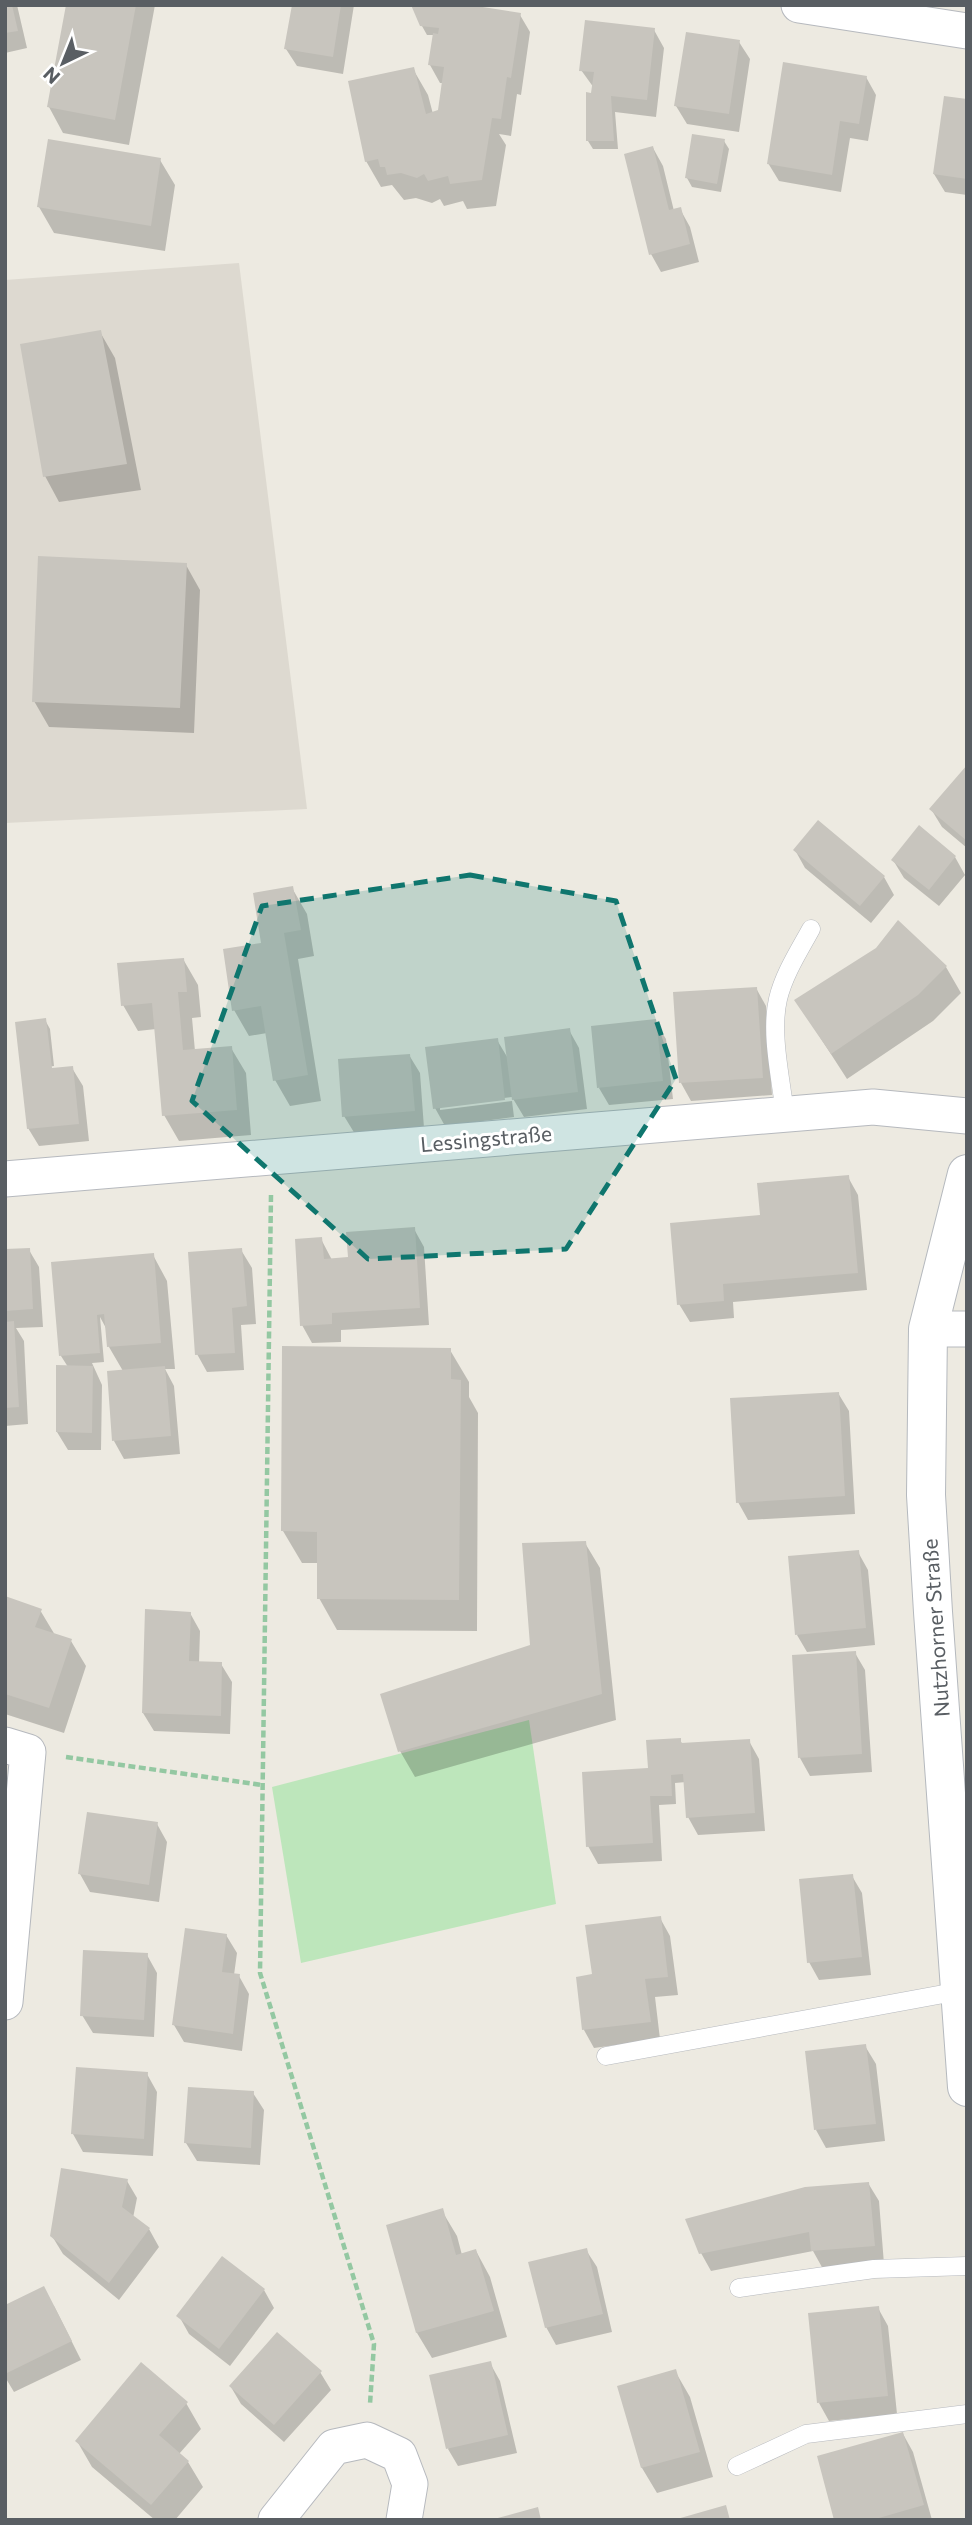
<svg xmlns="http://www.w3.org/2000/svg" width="972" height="2525" font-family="Commissioner,sans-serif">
<rect width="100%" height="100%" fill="#edeae1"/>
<path fill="#ddd9d0" d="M 239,263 L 307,809 L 5,823 L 5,280 Z"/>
<path fill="#bde6bb" d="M 529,1720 L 556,1904 L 301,1963 L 272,1787 Z"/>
<path fill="#0003" d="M 5,5 L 17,5 L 27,48 L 5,53 Z
M 68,5 L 155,5 L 129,145 L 63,133 L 49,107 Z
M 293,5 L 354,5 L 343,74 L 297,66 L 286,49 Z
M 520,15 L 530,32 L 521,95 L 517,94 L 511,136 L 499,134 L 506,145 L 496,206 L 467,209 L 463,201 L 444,206 L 440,199 L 432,203 L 416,198 L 404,200 L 392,185 L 381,187 L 366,161 L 413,69 L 428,95 L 433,114 L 441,111 L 443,83 L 440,83 L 430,65 L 435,35 L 427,35 L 422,26 Z
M 654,30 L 664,48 L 656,117 L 615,112 L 618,149 L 593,149 L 588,141 L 594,88 L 581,70 Z
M 739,42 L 750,59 L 739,132 L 687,124 L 676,106 Z
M 866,77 L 876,95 L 868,141 L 850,138 L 841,192 L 779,181 L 768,163 Z
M 967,101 L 967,195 L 945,192 L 934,174 Z
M 724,141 L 729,149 L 721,192 L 692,187 L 687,178 Z
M 653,148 L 663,166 L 674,211 L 680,209 L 690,227 L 699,262 L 661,272 L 651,254 Z
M 160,160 L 175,185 L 165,251 L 54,233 L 39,207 Z
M 100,332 L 115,358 L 141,490 L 59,502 L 45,476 Z
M 186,565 L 200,590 L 194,733 L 49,727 L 34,701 Z
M 967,768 L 967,848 L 942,827 L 931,809 Z
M 795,850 L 884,877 L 894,895 L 871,923 L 805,868 Z
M 955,857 L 965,875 L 939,906 L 904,878 L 893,860 Z
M 292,888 L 307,914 L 314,956 L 298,959 L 321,1101 L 290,1106 L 275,1080 L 267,1033 L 249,1036 L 234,1010 L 263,945 Z
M 898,923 L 946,967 L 961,993 L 933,1021 L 847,1079 L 796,1000 L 877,949 Z
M 183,959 L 198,985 L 201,1017 L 192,1018 L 195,1051 L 231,1048 L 246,1073 L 251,1135 L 179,1141 L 164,1115 L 156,1029 L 138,1031 L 123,1005 Z
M 756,988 L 766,1006 L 772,1095 L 691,1101 L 681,1083 L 675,994 Z
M 45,1020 L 50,1029 L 54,1066 L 24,1070 L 24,1073 L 72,1068 L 83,1086 L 89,1141 L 39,1146 L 28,1128 L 17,1023 Z
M 655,1021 L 666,1039 L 673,1099 L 609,1105 L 599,1088 Z
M 569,1030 L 579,1048 L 587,1109 L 524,1117 L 512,1097 L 440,1106 L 440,1110 L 512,1101 L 514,1117 L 445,1126 L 435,1108 L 497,1040 L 509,1060 Z
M 409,1055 L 420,1073 L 424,1128 L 355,1134 L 344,1116 Z
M 848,1177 L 858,1195 L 867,1290 L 733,1302 L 734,1318 L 690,1322 L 679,1304 Z
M 414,1229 L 424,1247 L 429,1325 L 341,1330 L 341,1342 L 312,1343 L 302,1325 L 321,1239 L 332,1260 L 350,1259 Z
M 29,1250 L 39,1267 L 43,1327 L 16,1328 L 24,1341 L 28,1424 L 5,1426 L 5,1251 Z
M 241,1250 L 252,1268 L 256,1324 L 241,1325 L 244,1370 L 207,1372 L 197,1354 Z
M 153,1255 L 167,1281 L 175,1369 L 165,1369 L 174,1386 L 180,1454 L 124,1459 L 114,1441 L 123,1371 L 109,1347 L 107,1330 L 100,1317 L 104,1362 L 92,1363 L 102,1385 L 101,1450 L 68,1450 L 57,1432 L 68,1367 L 61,1356 L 53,1263 Z
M 450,1350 L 469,1382 L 469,1397 L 478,1413 L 477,1631 L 337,1630 L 319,1598 L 319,1563 L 302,1563 L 283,1531 Z
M 838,1393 L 849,1411 L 855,1514 L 748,1520 L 738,1502 Z
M 585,1543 L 600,1568 L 616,1720 L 415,1777 L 400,1751 L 532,1646 Z
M 858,1552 L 868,1570 L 875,1645 L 807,1652 L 797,1635 Z
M 5,1598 L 40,1610 L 55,1635 L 71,1641 L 86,1666 L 64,1733 L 5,1714 Z
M 190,1613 L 200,1631 L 199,1663 L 221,1664 L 232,1682 L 230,1734 L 154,1731 L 143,1713 Z
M 855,1653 L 865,1670 L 872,1772 L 810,1776 L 800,1758 L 793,1656 Z
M 680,1740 L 683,1745 L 749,1741 L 759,1759 L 765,1831 L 698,1835 L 688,1817 L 686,1782 L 675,1783 L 676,1804 L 659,1805 L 662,1861 L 598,1864 L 588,1846 L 647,1770 Z
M 157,1824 L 167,1842 L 159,1902 L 90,1892 L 80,1874 Z
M 852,1876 L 862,1893 L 871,1975 L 819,1980 L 809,1962 Z
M 660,1918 L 670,1936 L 678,1995 L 655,1997 L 660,2039 L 594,2048 L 584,2030 L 594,1976 Z
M 226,1935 L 237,1953 L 234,1975 L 239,1976 L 249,1994 L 242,2051 L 184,2042 L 174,2025 Z
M 147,1955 L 157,1973 L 154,2037 L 93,2033 L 82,2015 Z
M 865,2046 L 876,2064 L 885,2141 L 826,2148 L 816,2130 Z
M 147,2074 L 157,2092 L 153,2156 L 83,2152 L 73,2134 Z
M 253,2093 L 264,2110 L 260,2165 L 197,2161 L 186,2143 Z
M 127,2181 L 137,2198 L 133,2218 L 149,2229 L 159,2247 L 119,2300 L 63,2254 L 52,2236 Z
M 868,2183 L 879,2201 L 884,2264 L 823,2269 L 813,2251 L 711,2271 L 701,2253 Z
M 442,2211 L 457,2236 L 462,2255 L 476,2251 L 490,2277 L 507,2337 L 432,2358 L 417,2333 L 388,2226 Z
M 586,2250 L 597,2267 L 612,2332 L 556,2345 L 546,2327 Z
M 264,2290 L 274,2308 L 230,2366 L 189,2334 L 179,2316 Z
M 54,2306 L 81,2360 L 14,2392 L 5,2377 L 5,2307 Z
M 878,2308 L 888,2326 L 897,2414 L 829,2421 L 819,2403 Z
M 490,2363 L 500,2381 L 517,2453 L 458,2466 L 448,2449 Z
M 675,2371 L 690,2397 L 713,2477 L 657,2493 L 642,2468 L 619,2387 Z
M 320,2372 L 331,2390 L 284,2442 L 241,2404 L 231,2387 Z
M 186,2403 L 201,2429 L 179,2454 L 188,2462 L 203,2487 L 175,2520 L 155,2520 L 92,2467 L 77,2441 Z
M 903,2434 L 913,2452 L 932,2520 L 836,2520 Z"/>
<path fill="#c8c5be" d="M 5,5 L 12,5 L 18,31 L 5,33 Z
M 66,5 L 136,5 L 115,120 L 47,107 Z
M 292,5 L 341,5 L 333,57 L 284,49 Z
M 411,5 L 470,5 L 521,13 L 511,78 L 507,77 L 501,119 L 492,118 L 482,180 L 450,184 L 448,176 L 428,181 L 424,174 L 417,178 L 401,173 L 387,175 L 385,167 L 380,167 L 378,159 L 365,162 L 348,81 L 414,67 L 426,114 L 438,110 L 444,67 L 428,65 L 433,33 L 438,34 L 439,28 L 420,26 Z
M 585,20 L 655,28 L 647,100 L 611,96 L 614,141 L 586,141 L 586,92 L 591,93 L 594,72 L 579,71 Z
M 686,32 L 740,40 L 729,114 L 674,106 Z
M 783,62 L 867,76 L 859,124 L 840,121 L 832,175 L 767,164 Z
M 944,96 L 967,99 L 967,179 L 933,174 Z
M 692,134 L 725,139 L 717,184 L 685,178 Z
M 48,139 L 161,158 L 151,226 L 37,207 Z
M 653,146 L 669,210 L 681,207 L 690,244 L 649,255 L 624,154 Z
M 101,330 L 127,464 L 43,477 L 20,344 Z
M 38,556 L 187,563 L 180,708 L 32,702 Z
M 967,765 L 967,841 L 929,809 Z
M 818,820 L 885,876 L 860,906 L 793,850 Z
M 919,825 L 956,856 L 929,890 L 891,860 Z
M 293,886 L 301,930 L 284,933 L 308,1075 L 273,1081 L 261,1006 L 232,1011 L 223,949 L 261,943 L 253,893 Z
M 898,920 L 947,966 L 918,995 L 831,1054 L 794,1000 L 876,948 Z
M 184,958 L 187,992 L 178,992 L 183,1050 L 232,1046 L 237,1110 L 162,1116 L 152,1003 L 121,1006 L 117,963 Z
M 757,987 L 763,1078 L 679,1083 L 673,992 Z
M 46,1018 L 52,1068 L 73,1066 L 79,1124 L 27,1129 L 15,1022 Z
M 656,1019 L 663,1081 L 597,1088 L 591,1026 Z
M 570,1028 L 578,1092 L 512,1100 L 504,1037 Z
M 498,1038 L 505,1100 L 433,1109 L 425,1047 Z
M 410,1054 L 415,1111 L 342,1117 L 338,1059 Z
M 849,1175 L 858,1273 L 723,1284 L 724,1301 L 677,1305 L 670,1223 L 760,1215 L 757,1183 Z
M 415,1227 L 420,1308 L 332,1313 L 332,1324 L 300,1326 L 295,1239 L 322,1237 L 324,1259 L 348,1257 L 346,1232 Z
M 30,1248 L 33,1309 L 5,1311 L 5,1249 Z
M 242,1248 L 247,1306 L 232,1308 L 235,1353 L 195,1355 L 188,1252 Z
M 154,1253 L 161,1343 L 107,1347 L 104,1314 L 97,1315 L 100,1353 L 59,1356 L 51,1262 Z
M 14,1321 L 19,1407 L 5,1408 L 5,1322 Z
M 282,1346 L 451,1348 L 451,1379 L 461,1380 L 459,1600 L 317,1599 L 317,1532 L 281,1531 Z
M 56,1365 L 93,1366 L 92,1433 L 56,1432 Z
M 165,1366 L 171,1436 L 112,1441 L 107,1371 Z
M 839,1392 L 845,1496 L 736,1503 L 730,1398 Z
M 586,1541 L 602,1694 L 398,1752 L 380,1694 L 530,1645 L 522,1543 Z
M 859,1550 L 866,1628 L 795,1635 L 788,1556 Z
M 5,1596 L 42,1609 L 35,1627 L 72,1639 L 49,1708 L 5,1694 Z
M 145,1609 L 191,1612 L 189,1661 L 222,1662 L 221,1716 L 142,1713 Z
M 856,1651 L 862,1754 L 798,1758 L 792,1655 Z
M 681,1738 L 681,1743 L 750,1739 L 755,1813 L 686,1818 L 683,1774 L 671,1775 L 672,1796 L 650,1796 L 653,1843 L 586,1847 L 582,1772 L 648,1768 L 646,1740 Z
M 87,1812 L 158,1822 L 149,1885 L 78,1874 Z
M 853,1874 L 862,1957 L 807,1963 L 799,1879 Z
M 661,1916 L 668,1977 L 645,1979 L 651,2022 L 582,2030 L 576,1977 L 592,1974 L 585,1925 Z
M 185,1928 L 227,1934 L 222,1972 L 240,1974 L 233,2034 L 172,2025 Z
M 83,1950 L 148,1953 L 144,2020 L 80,2016 Z
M 866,2044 L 876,2124 L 814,2130 L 805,2051 Z
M 76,2067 L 148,2072 L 144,2139 L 71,2134 Z
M 188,2087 L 254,2091 L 251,2148 L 184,2143 Z
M 61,2168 L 128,2179 L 122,2207 L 150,2228 L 109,2283 L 50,2236 Z
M 869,2182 L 875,2246 L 811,2251 L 809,2232 L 699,2254 L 685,2219 L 805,2187 Z
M 443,2208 L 456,2255 L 476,2249 L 494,2311 L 416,2333 L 386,2225 Z
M 587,2248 L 603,2314 L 545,2328 L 528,2262 Z
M 222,2256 L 265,2289 L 219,2349 L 176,2316 Z
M 44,2286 L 72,2341 L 5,2374 L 5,2305 Z
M 879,2306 L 888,2396 L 817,2403 L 808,2313 Z
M 277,2332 L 322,2371 L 274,2425 L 229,2386 Z
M 491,2361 L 508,2435 L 446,2449 L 429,2375 Z
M 141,2362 L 188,2402 L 159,2435 L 189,2461 L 151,2505 L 75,2441 Z
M 676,2369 L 700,2452 L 641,2468 L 617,2386 Z
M 903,2432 L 924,2505 L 872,2520 L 834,2520 L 817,2456 Z
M 726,2505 L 730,2520 L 677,2520 L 677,2519 Z
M 538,2507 L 541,2520 L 494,2520 L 494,2519 Z"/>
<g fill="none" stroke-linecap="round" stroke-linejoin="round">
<g stroke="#b6b9be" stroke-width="19">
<path id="service" d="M 785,1114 C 781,1079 770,1033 778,999 C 784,974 799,951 811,929
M 606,2056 L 960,1991
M 739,2288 L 874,2269 L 967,2266
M 737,2466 L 806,2434 L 967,2414"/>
</g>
<g stroke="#b6b9be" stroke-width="37">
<path id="minor" d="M 799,5 L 967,31
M 5,1179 L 873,1107 L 967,1116
M 928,1329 L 967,1329
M 5,1745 L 28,1752 L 5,2002
M 276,2520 L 334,2447 L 367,2440 L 399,2455 L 410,2484 L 404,2520"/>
</g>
<g stroke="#b5b9be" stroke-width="40">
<path id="secondary" d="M 967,1174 L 928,1329 L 926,1495 L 933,1612 L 967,2087"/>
</g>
<path stroke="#94c8a2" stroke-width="4.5" stroke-dasharray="7 3.5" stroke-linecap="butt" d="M 271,1195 L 260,1973 L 374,2344 L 370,2404
M 66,1757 L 262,1785"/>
<use href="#service" stroke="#fff" stroke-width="18"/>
<use href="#minor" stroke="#fff" stroke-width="35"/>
<use href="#secondary" stroke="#fff" stroke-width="38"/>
</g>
<path fill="#0f766e" fill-opacity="0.2" stroke="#0f766e" stroke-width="5" stroke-dasharray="14 9" stroke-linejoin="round" d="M 470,875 L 616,901 L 676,1079 L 566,1249 L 368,1259 L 192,1101 L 262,906 Z"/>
<g text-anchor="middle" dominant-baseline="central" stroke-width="6" stroke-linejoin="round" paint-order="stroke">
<g font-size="21" fill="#595e63" stroke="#fff">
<text transform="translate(486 1138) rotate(-5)">Lessingstraße</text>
<text transform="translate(935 1628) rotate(-94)">Nutzhorner Straße</text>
</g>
</g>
<rect width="972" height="2525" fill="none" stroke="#595e63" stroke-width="14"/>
<g transform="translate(63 63) rotate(223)" stroke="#ffffff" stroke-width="5" paint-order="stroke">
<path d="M0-5L12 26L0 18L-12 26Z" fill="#595e63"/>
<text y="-10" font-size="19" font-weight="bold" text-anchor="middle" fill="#595e63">N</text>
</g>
</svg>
